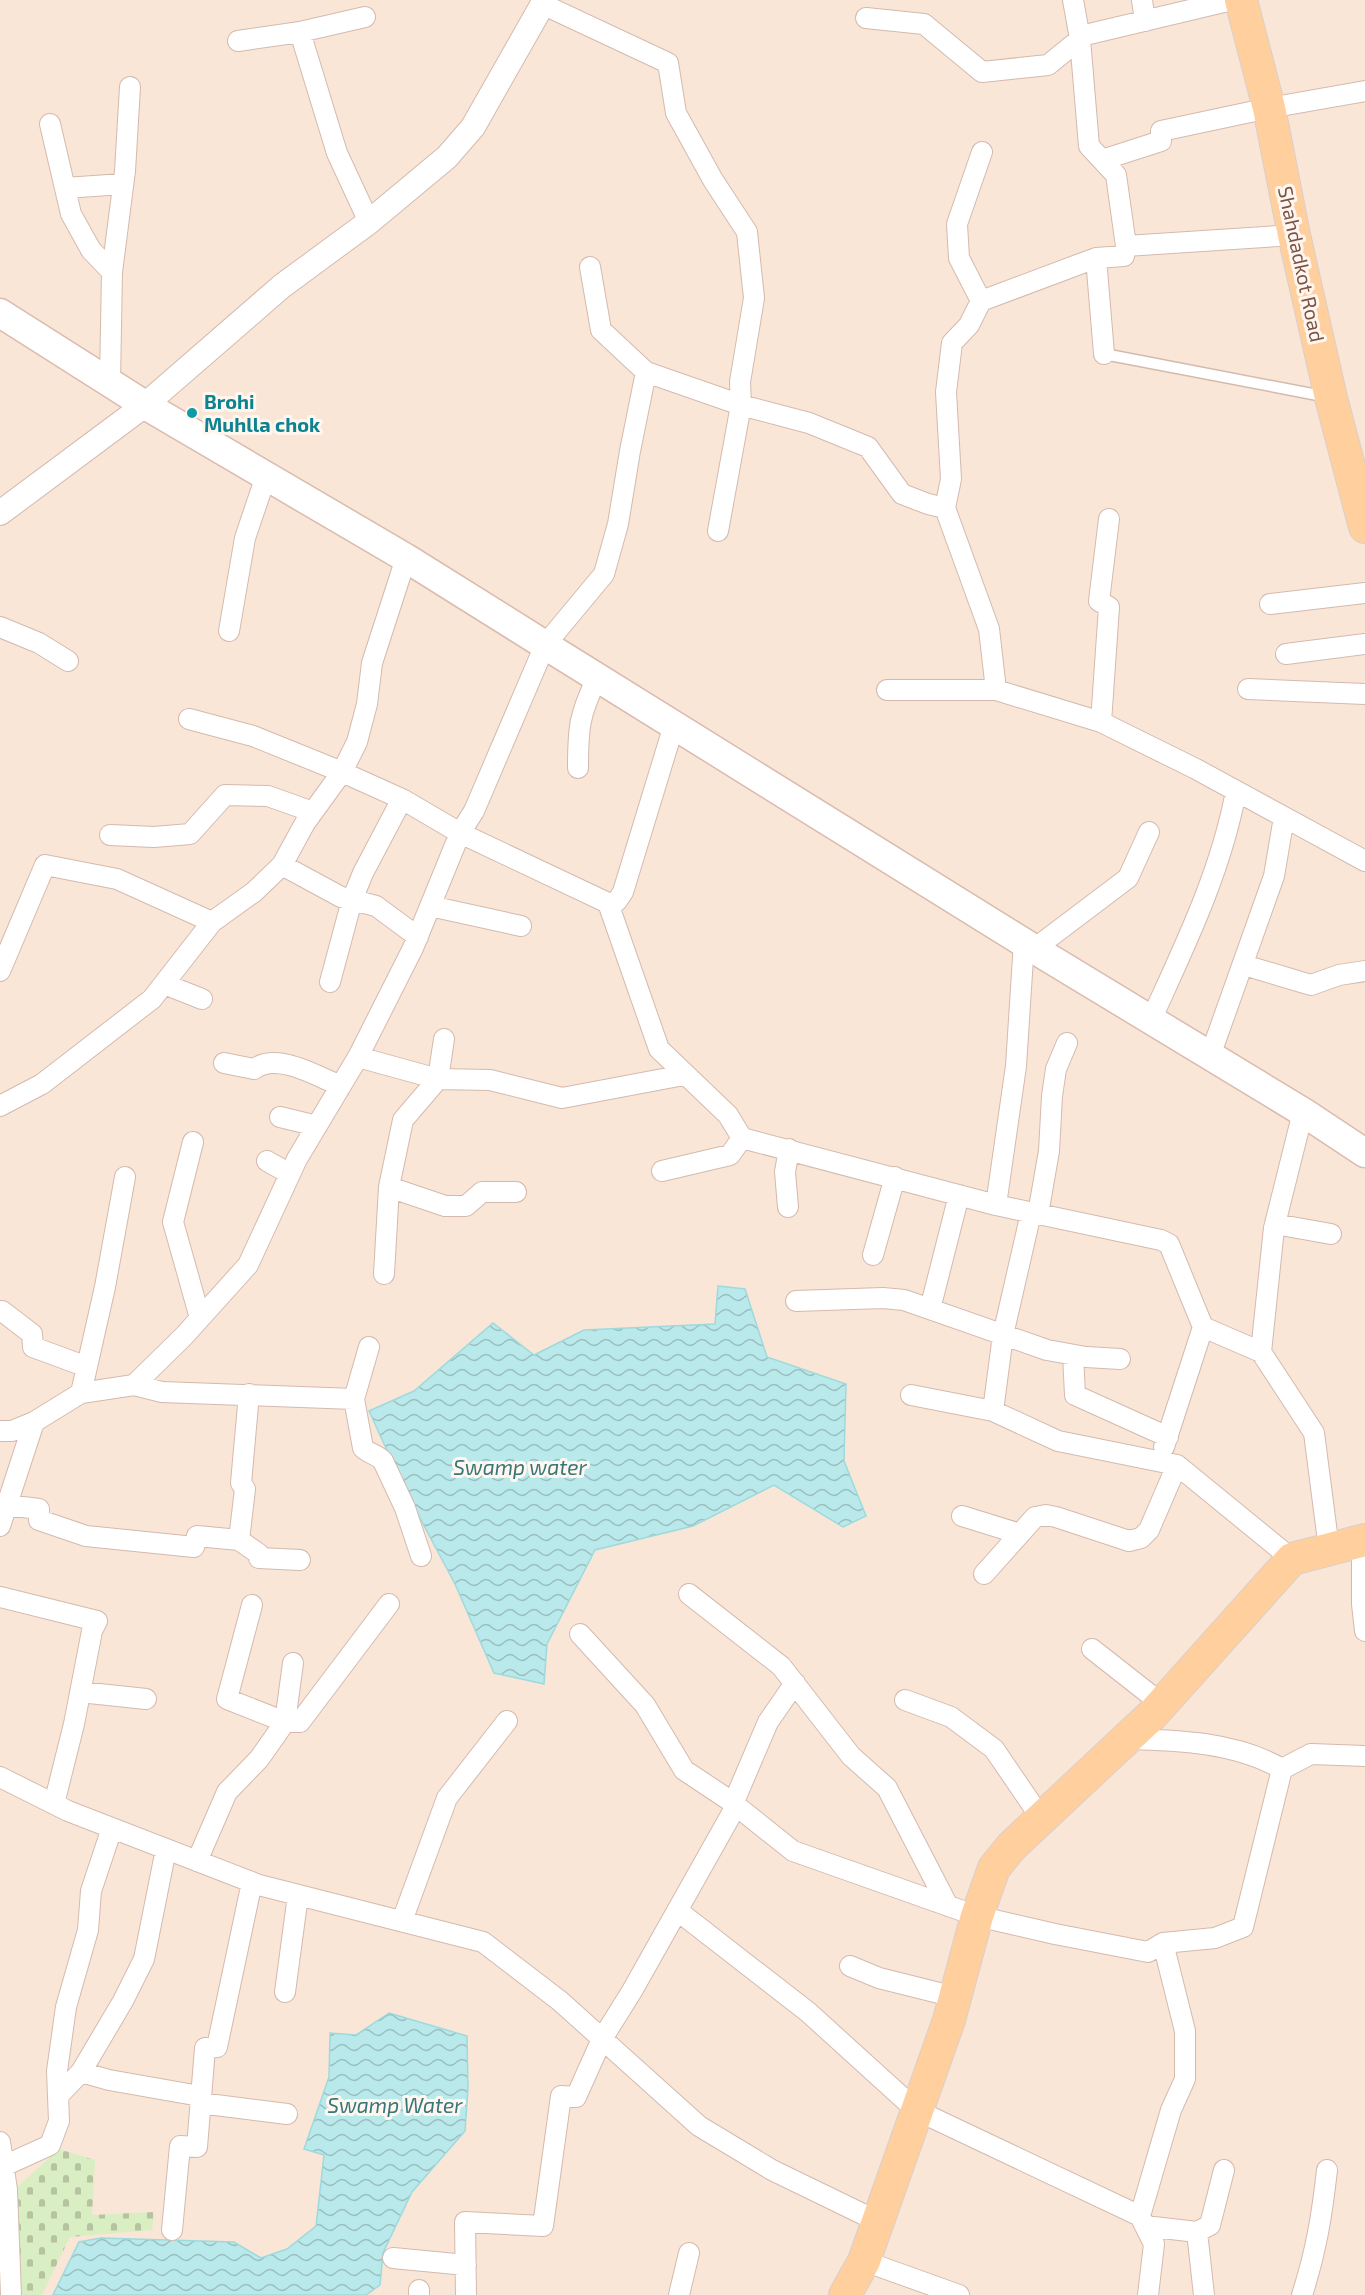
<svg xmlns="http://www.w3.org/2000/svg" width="1365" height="2295" font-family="'Exo 2',sans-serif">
<defs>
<pattern id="cemetery-stones" width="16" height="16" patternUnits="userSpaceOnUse" patternTransform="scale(1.5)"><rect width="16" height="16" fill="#d9eec3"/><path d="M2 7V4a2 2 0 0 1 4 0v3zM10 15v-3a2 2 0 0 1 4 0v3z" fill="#b5c3a0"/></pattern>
<pattern id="water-waves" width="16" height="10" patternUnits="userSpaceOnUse" patternTransform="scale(1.5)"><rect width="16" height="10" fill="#b9e9ea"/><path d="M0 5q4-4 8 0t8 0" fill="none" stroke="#9bbfc0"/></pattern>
</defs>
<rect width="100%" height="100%" fill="#fef2e7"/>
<path fill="#f9e6d7" d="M 0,0 L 1365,0 L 1365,2295 L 0,2295 Z"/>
<path fill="url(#cemetery-stones)" d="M 59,2149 L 95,2160 L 92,2215 L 154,2212 L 152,2230 L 70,2237 L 42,2295 L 21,2295 L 20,2253 L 15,2189 Z"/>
<path fill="url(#water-waves)" stroke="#9edadd" stroke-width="1.5" d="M 718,1286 L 745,1289 L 767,1357 L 846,1384 L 844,1461 L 866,1516 L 843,1527 L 774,1485 L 693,1526 L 595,1550 L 547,1644 L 544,1684 L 494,1673 L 455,1584 L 405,1490 L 369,1411 L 414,1391 L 493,1323 L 534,1355 L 584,1330 L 715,1324 Z
M 389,2013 L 467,2036 L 468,2088 L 465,2131 L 412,2192 L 383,2253 L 380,2285 L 366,2295 L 53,2295 L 79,2242 L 101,2238 L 234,2242 L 261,2258 L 287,2249 L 316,2226 L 324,2155 L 304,2149 L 329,2077 L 330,2033 L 356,2035 Z"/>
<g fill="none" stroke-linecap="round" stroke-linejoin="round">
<g stroke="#d4baae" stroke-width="13">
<path id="service" d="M 1104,354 L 1328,397"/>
</g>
<g stroke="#d4baae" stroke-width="22">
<path id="minor" d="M 1073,0 L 1080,39 L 1089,146 L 1116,175 L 1126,246
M 1142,0 L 1145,21
M 542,4 L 668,63 L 676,113 L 713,180 L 747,232 L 754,298 L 740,382 L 741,405 L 718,531
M 866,18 L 924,24 L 982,72 L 1048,65 L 1085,35 L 1232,0
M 300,32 L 337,153 L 369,222
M 238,41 L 300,32 L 365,17
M 50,124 L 71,214 L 91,250 L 112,272
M 1102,160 L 1161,141 L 1161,131 L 1269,108 L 1365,91
M 65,188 L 123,184
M 1096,258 L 1104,354
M 590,267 L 601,330 L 646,372 L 741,405 L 809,423 L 868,447 L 902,494 L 928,504 L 945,508
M 981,301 L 959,258 L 957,224 L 982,152
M 110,381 L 112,272 L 125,171 L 130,87
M 1270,604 L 1365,593
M 0,627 L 39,643 L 68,661
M 229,631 L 245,538 L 266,476
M 1286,654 L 1365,644
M 1248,689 L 1365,694
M 887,690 L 996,690 L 1101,722 L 1196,769 L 1365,861
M 996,690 L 989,629 L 945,508 L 951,479 L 946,392 L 952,343 L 969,325 L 981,301 L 1096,258 L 1124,256 L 1126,246 L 1294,235
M 189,719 L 253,736 L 342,772 L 402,799 L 460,833 L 608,903 L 617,901 L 623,892 L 674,725
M 1101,722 L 1109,607 L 1099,601 L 1109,519
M 578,768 C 578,728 579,715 597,678
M 110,835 L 154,837 L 190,834 L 225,795 L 268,796 L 313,812
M 282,865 L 341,897 L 376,906 L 418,937
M 608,903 L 659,1049 L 728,1115 L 742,1138 L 996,1205 L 1161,1240 L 1169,1244 L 1203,1327 L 1261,1352 L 1314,1433 L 1329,1549
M 430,906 L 521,926
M 1034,949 L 1128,878 L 1149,832
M 1244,965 L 1311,985 L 1339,975 L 1365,971
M 0,971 L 45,865 L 117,879 L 212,922
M 330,982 L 352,900 L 363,873 L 402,799
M 164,984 L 202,999
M 1151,1020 C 1185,945 1221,872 1236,791
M 1210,1056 L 1274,876 L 1284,817
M 358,1057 L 438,1079 L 490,1080 L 562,1098 L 684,1075
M 224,1063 L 254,1069 C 278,1052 316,1076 341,1086
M 0,1106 L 42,1084 L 152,999 L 212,922 L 254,892 L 282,865 L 305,823 L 342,772 L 357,742 L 367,704 L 372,663 L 406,558
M 280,1117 L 317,1126
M 193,1142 L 173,1222 L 200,1318
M 267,1161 L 290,1174
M 662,1171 L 730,1155 L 742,1138
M 389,1187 L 445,1206 L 466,1206 L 482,1192 L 516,1192
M 996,1205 L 1016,1066 L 1024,942
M 788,1207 L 785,1172 L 789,1149
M 1038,1214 L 1049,1151 L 1052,1096 L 1056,1069 L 1067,1043
M 1275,1224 L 1331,1234
M 873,1255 L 895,1177
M 384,1274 L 389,1187 L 403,1120 L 438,1079 L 444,1039
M 796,1301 L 883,1298 L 904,1300 L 1047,1350 L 1086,1357 L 1120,1359
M 930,1309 L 959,1195
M 2,1311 L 32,1334 L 33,1347 L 87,1367
M 369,1347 L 354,1399 L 363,1448 C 369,1454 377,1454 383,1461 L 405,1508 L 421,1556
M 1261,1352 L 1274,1228 L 1303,1112
M 1073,1355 L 1075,1395 L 1168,1437
M 134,1385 L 162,1392 L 354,1399
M 81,1393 L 105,1287 L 125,1177
M 911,1395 L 993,1411 L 1058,1441 L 1177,1465 L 1292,1559
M 993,1411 L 1003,1335 L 1031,1213
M 0,1431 L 12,1431 L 34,1422 L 81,1393 L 134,1385 L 184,1336 L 248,1265 L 297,1159 L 358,1057 L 413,948 L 460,833 L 474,811 L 545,645 L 604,574 L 618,524 L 630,451 L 646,372
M 1164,1447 L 1203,1327
M 7,1505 L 39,1509 L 39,1520 L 86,1536 L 194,1547 L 197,1536 L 239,1540 L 259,1554 L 259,1558 L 300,1560
M 962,1516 L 1020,1534
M 0,1526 L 34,1422
M 239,1540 L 245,1489 L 241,1483 L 249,1394
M 1362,1541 L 1362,1604 L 1365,1631
M 984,1574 L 1035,1517 L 1046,1515 L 1056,1517 L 1129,1541 L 1141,1538 L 1149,1530 L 1177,1465
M 689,1594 L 781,1666 L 851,1756 L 887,1788 L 948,1906
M 0,1597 L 97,1621 L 92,1631 L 74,1724 L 54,1804
M 252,1605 L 227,1699 L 285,1722 L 300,1722 L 389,1604
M 580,1634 L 645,1705 L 684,1770 L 729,1800 L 793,1851 L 977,1916 L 1055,1934 L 1148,1952 L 1163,1943 L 1215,1938 L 1243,1927 L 1282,1769 L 1311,1754 L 1365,1756
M 1092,1649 L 1162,1704
M 80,1692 L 146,1699
M 905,1700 L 951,1717 L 994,1749 L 1041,1818
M 1125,1739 C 1177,1740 1236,1742 1282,1769
M 0,1777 L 68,1811 L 259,1885 L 483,1942 L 560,2001 L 699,2126 L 772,2170 L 877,2221
M 733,1804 L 768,1722 L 795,1683
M 197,1861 L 227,1792 L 259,1759 L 285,1722 L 293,1663
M 678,1911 L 808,2012 L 916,2110 L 1140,2216
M 402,1921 L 447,1798 L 507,1721
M 850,1966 L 879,1978 L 955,1997
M 285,1992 L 298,1895
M 81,2072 L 109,2080 L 200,2096
M 58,2096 L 81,2072 L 123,2001 L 144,1959 L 166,1849
M 200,2103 L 287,2114
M 0,2142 L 7,2190 L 11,2295
M 4,2166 L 50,2145 L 59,2121 L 57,2071 L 66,2007 L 88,1930 L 91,1891 L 112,1828
M 1145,2226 L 1197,2232 L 1210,2225 L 1224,2170
M 172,2230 L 180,2146 L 197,2147 L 205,2048 L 217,2047 L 252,1882
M 1197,2232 L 1204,2295
M 393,2258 L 466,2265
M 864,2261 L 959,2295
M 419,2290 L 419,2295
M 466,2295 L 465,2222 L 543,2226 L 561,2096 L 576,2097 L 602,2039 L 632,1991 L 736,1806
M 679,2295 L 689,2253
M 1148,2295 L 1154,2244 L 1140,2216 L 1171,2110 L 1185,2079 L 1185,2031 L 1163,1943
M 1302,2295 C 1316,2252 1322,2215 1327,2170"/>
</g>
<g stroke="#d4baae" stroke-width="26">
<path id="tertiary" d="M 0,513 L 145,405 L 282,286 L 369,222 L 447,157 L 473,127 L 545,0"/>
</g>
<g stroke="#dabbad" stroke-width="31">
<path id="secondary" d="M 0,313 L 145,405 L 406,558 L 545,645 L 1034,949 L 1303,1112 L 1365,1153"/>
</g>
<g stroke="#dacfcc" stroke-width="34">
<path id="primary" d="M 1241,0 L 1269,108 L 1294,235 L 1331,398 L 1365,527
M 845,2295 L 864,2261 L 949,2020 L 977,1916 L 994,1868 L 1012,1846 L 1153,1714 L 1292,1559 L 1365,1540"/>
</g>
<use href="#service" stroke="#fff" stroke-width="10"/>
<use href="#minor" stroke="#fff" stroke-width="20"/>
<use href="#tertiary" stroke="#fff" stroke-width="24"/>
<use href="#secondary" stroke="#fff" stroke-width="28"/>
<use href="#primary" stroke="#ffcf9d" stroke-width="32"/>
</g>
<circle fill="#0f9aa8" stroke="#fff7ef" stroke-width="2" cx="192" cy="413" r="6"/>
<g text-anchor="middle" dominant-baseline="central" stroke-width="6" stroke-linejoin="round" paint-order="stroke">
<g font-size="20" fill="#7b5448" stroke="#fff7ef">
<text transform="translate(1302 264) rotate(78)">Shahdadkot Road</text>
</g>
<g font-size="20" font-weight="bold" fill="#0d838f" stroke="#fff7ef" text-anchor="start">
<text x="204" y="401">Brohi<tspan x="204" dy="23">Muhlla chok</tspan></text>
</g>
<g font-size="21" font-style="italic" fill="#377679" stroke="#fff7ef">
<text x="520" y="1466">Swamp water</text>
<text x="395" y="2104">Swamp Water</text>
</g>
</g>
</svg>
